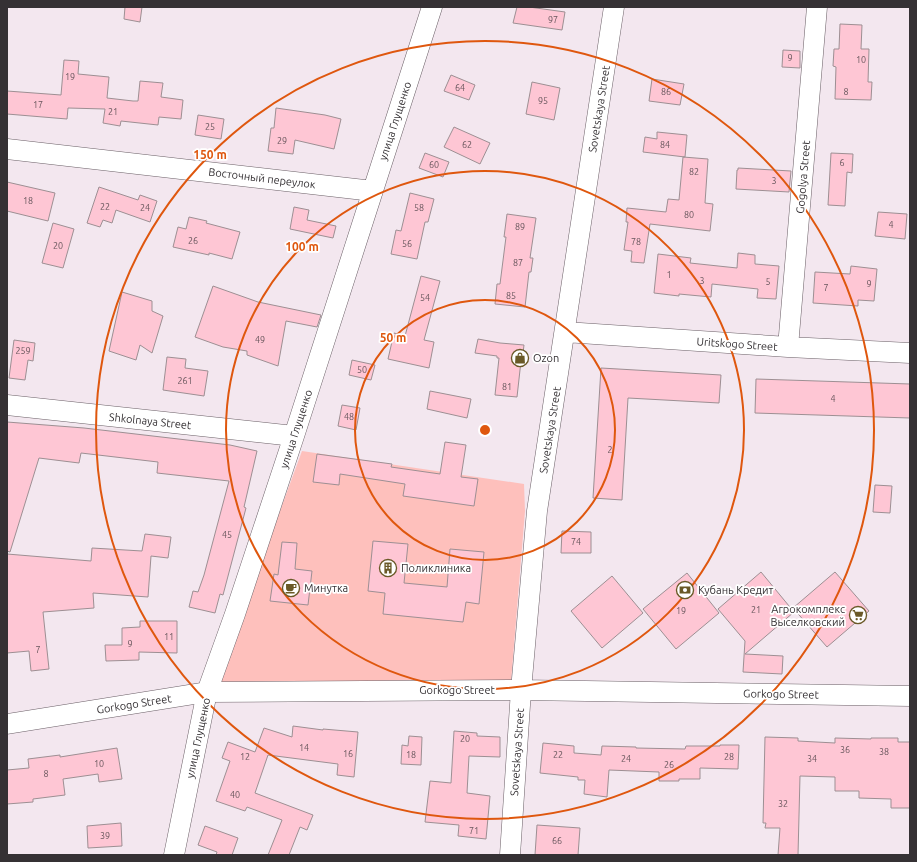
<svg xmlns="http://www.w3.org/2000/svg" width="917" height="862" font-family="Ubuntu,sans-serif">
<rect width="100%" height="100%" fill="#f3e7ef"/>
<path fill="#fec0bc" d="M 302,451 L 524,484 L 525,511 L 511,682 L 216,685 Z"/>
<path fill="#fec6d4" stroke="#9d8f93" d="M 125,7 L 142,7 L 140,22 L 124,19 Z
M 517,7 L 529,7 L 565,12 L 562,30 L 513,23 Z
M 840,24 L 862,25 L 861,49 L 869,49 L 868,82 L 872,82 L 871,100 L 835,99 L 836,67 L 833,66 L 834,49 L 839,49 Z
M 783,50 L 800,51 L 800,68 L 782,67 Z
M 64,60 L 79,61 L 78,74 L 109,77 L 107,98 L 133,101 L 138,101 L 140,81 L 163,83 L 161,97 L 183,100 L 181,119 L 159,117 L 158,125 L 121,121 L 120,126 L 103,123 L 105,109 L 68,108 L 67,119 L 7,114 L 7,91 L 61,95 Z
M 451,75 L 475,85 L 469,100 L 444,91 Z
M 652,79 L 684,84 L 680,105 L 649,101 Z
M 532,82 L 560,88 L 554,120 L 526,114 Z
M 276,108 L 325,115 L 341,119 L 334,149 L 295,140 L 293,154 L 268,151 L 271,128 L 274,128 Z
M 198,115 L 224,119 L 221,139 L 195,135 Z
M 454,127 L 490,143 L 480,164 L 444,147 Z
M 657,132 L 687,135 L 685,157 L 643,152 L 645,137 L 657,139 Z
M 425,153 L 449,162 L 443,177 L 419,168 Z
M 831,153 L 853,154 L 852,173 L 847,172 L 845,206 L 828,205 Z
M 683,157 L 708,159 L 705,203 L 713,204 L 710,231 L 650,224 L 644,263 L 631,262 L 632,251 L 624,250 L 628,222 L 626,222 L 627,208 L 666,212 L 668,199 L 679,200 Z
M 738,168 L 791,171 L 789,192 L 736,189 L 737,170 L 738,170 Z
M 7,182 L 55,193 L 48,221 L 7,211 Z
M 99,187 L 138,200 L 140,195 L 157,201 L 150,222 L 116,210 L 112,223 L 103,220 L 100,227 L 87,223 Z
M 410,193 L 434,199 L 428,222 L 425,222 L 417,259 L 391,254 L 396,230 L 401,231 Z
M 294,207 L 309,210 L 307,220 L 336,226 L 333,238 L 290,229 Z
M 878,212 L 907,214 L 905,239 L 875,236 Z
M 507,214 L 536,218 L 530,258 L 533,258 L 531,272 L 529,272 L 525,307 L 495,304 L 497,284 L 500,284 L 506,237 L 504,237 Z
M 189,217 L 207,221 L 206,223 L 240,232 L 232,259 L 209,253 L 209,255 L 173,247 L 178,227 L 186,229 Z
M 53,223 L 74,229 L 63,268 L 42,263 Z
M 738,253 L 755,255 L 755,264 L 779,266 L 776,299 L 757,298 L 758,289 L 712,284 L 711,297 L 679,294 L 679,296 L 654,293 L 658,254 L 691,258 L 690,263 L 737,268 Z
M 851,266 L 877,269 L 874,301 L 858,300 L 858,306 L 813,303 L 815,272 L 850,274 Z
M 421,276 L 440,281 L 424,340 L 434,342 L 429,368 L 388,359 L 394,333 L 405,336 Z
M 213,286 L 258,302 L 321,315 L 317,327 L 286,321 L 278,366 L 247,355 L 247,351 L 223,347 L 195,337 Z
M 122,292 L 152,301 L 152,311 L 163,316 L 152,353 L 140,345 L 136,360 L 109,351 Z
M 478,339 L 500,343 L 524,345 L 522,361 L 521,361 L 517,397 L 495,395 L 499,358 L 497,358 L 497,356 L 475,353 Z
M 14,340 L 35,343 L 33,361 L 28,360 L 25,380 L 9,378 Z
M 167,357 L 186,359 L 185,368 L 208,371 L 204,396 L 163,390 Z
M 352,360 L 375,365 L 371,380 L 349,375 Z
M 601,368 L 721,375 L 719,403 L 628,398 L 622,500 L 593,498 Z
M 756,379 L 910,384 L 910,418 L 755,413 Z
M 430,391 L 471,399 L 467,418 L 427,409 Z
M 342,405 L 360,408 L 356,430 L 338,426 Z
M 7,422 L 84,428 L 230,445 L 257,451 L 244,507 L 246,508 L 223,595 L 220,594 L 215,613 L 189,607 L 193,591 L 198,592 L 204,575 L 229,481 L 157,473 L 158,462 L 81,453 L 79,463 L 39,458 L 10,552 L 7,551 Z
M 445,442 L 466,445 L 461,477 L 478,479 L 474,506 L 403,496 L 405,484 L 340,474 L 339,485 L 313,482 L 317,454 L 392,464 L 391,467 L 440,474 Z
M 875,485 L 892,486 L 890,513 L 873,512 Z
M 562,531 L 591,532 L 591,553 L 561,553 Z
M 145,534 L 171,537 L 168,558 L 151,556 L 148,597 L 93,593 L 94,608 L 43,612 L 49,669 L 31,671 L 29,651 L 7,653 L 7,554 L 91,561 L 92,548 L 142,551 Z
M 373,541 L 408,544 L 404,583 L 447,587 L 450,549 L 484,552 L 479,604 L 466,602 L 463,622 L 383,614 L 385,593 L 368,591 Z
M 282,542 L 297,543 L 295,569 L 312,571 L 308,605 L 270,601 L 274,574 L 278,575 Z
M 761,572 L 794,612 L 745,654 L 783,656 L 782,674 L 743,672 L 745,641 L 718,609 Z
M 835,572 L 869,611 L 827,647 L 793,608 Z
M 687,573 L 719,613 L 676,649 L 643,609 Z
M 612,576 L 643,613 L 602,648 L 571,611 Z
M 140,621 L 177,621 L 177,653 L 139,652 L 139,660 L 106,661 L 105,645 L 122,645 L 122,628 L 140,627 Z
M 293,726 L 323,730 L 323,729 L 358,732 L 354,777 L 337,775 L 338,764 L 268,755 L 255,793 L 313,815 L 307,830 L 300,827 L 289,855 L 268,855 L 282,820 L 247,807 L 245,811 L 216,801 L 230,761 L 222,758 L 228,742 L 255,752 L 264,728 L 292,737 Z
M 454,731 L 477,733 L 477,736 L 500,737 L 500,757 L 469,756 L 467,793 L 490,796 L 486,839 L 458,836 L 459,825 L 425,822 L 430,781 L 451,783 Z
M 409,736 L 422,737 L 421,765 L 401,764 L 402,745 L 408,746 Z
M 765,737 L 798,738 L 798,741 L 835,743 L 835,738 L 871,739 L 871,738 L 898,738 L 898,742 L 910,742 L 910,808 L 891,808 L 891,799 L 859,798 L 859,791 L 835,791 L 835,777 L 800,776 L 798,855 L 778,855 L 780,828 L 765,828 L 766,823 L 763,823 Z
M 543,743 L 574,746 L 574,753 L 601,755 L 602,746 L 636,747 L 636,748 L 685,749 L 686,746 L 720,746 L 720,745 L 739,745 L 738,769 L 700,768 L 700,779 L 679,779 L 679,781 L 659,781 L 659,772 L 609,770 L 607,797 L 584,794 L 585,780 L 578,780 L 578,777 L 540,773 Z
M 117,748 L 122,779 L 99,782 L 98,774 L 63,779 L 65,795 L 33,799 L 33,802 L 7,804 L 7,770 L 29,768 L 28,759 L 60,755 L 60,757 Z
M 121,823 L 122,846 L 88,848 L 87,826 Z
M 537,825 L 580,828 L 578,855 L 535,855 Z
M 205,826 L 238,838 L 232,855 L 216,855 L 217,852 L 198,845 Z"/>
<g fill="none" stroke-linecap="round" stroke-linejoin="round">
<g stroke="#6b6067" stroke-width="21">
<path id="street" d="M 7,149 L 373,191
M 565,332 L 788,347 L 910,353
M 788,347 L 817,7
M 7,405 L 294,436
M 7,724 L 207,692 L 521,690 L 910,696
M 174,855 L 207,692 L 235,614 L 294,436 L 432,7
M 510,855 L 521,690 L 537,511 L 614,7"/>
</g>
<use href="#street" stroke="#fff" stroke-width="20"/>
</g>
<g fill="none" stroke="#df570e" stroke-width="2">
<circle cx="485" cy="430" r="130"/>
<circle cx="485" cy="430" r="259"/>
<circle cx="485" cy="430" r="389"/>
</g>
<defs>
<g id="shop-ring" transform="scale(0.9)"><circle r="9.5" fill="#fff" stroke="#6a5927" stroke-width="1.5"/><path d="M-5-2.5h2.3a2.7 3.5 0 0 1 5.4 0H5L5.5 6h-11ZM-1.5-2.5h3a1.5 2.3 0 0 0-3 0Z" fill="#6a5927"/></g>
<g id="building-ring" transform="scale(0.9)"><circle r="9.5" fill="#fff" stroke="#6a5927" stroke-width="1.5"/><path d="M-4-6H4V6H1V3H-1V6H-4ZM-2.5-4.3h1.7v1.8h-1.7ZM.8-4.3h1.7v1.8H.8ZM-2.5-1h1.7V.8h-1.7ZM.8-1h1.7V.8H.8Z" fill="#6a5927"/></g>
<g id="cafe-ring" transform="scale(0.9)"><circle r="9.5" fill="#fff" stroke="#6a5927" stroke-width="1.5"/><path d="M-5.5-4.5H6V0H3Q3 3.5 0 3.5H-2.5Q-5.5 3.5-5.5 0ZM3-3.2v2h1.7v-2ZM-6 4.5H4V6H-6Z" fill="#6a5927"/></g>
<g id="bank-ring" transform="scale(0.9)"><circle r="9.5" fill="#fff" stroke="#6a5927" stroke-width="1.5"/><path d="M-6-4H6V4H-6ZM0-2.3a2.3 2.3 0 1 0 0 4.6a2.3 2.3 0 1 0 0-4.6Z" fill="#6a5927"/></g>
<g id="supermarket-ring" transform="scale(0.9)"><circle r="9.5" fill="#fff" stroke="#6a5927" stroke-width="1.5"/><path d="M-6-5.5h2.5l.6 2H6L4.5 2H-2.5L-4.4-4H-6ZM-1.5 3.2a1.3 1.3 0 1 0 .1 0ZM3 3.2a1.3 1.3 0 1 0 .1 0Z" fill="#6a5927"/></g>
</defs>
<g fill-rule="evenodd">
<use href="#shop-ring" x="520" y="358"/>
<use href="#building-ring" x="388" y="568"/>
<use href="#cafe-ring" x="291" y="588"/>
<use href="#bank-ring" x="685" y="590"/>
<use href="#supermarket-ring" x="858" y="615"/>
</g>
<g text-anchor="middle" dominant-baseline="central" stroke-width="3.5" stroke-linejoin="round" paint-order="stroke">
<g font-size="9" fill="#67565c">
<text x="553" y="20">97</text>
<text x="790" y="58">9</text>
<text x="861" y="60">10</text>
<text x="70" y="77">19</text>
<text x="460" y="88">64</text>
<text x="666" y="92">86</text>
<text x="846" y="92">8</text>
<text x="543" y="101">95</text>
<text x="38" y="105">17</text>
<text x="113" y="112">21</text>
<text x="210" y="127">25</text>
<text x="282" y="141">29</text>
<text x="467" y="145">62</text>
<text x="665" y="145">84</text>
<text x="842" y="163">6</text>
<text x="434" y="165">60</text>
<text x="694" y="172">82</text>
<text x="774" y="181">3</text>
<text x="28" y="201">18</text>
<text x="105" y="207">22</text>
<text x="145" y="208">24</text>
<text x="419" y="208">58</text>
<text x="689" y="215">80</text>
<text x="891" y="225">4</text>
<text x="520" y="227">89</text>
<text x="193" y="241">26</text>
<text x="636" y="242">78</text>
<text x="407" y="244">56</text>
<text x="58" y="246">20</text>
<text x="518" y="263">87</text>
<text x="669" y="275">1</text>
<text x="702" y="281">3</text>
<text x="768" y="282">5</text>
<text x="869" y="284">9</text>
<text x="826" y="288">7</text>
<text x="511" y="296">85</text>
<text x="425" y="298">54</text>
<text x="260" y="340">49</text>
<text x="23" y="351">259</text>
<text x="362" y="370">50</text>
<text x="185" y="381">261</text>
<text x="507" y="387">81</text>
<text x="833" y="399">4</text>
<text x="349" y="417">48</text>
<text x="610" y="450">2</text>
<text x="227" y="535">45</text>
<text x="576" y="542">74</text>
<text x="756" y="610">21</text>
<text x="681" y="611">19</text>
<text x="169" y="637">11</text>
<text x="130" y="644">9</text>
<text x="38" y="650">7</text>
<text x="465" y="739">20</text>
<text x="304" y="748">14</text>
<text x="845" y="750">36</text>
<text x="884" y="752">38</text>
<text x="348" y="754">16</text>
<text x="411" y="755">18</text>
<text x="558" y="755">22</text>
<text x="245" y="757">12</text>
<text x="729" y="757">28</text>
<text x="626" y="759">24</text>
<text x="812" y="759">34</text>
<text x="99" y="764">10</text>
<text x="669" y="765">26</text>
<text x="46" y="774">8</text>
<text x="235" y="795">40</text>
<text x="783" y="804">32</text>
<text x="474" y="831">71</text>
<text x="105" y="836">39</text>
<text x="557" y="841">66</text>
</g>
<g font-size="11" fill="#353134" stroke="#fff">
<text transform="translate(599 109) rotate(-81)">Sovetskaya Street</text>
<text transform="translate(395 121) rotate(-72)">улица Глущенко</text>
<text transform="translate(803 177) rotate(-85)">Gogolya Street</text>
<text transform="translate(262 178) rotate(7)">Восточный переулок</text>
<text transform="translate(737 344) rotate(4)">Uritskogo Street</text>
<text transform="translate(150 421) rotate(6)">Shkolnaya Street</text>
<text transform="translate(296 429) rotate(-72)">улица Глущенко</text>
<text transform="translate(550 430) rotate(-81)">Sovetskaya Street</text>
<text x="457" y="690">Gorkogo Street</text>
<text transform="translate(781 694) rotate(1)">Gorkogo Street</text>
<text transform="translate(134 704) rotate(-9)">Gorkogo Street</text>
<text transform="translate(198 738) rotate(-78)">улица Глущенко</text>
<text transform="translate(517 752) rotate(-86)">Sovetskaya Street</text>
</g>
<g font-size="11" fill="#353134" stroke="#fff" text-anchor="start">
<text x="533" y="358">Ozon</text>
<text x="401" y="568">Поликлиника</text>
<text x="304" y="588">Минутка</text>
<text x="698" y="590">Кубань Кредит</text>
<text x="845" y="609" text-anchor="end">Агрокомплекс<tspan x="845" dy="13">Выселковский</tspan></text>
</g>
</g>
<circle cx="485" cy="430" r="6" fill="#df570e" stroke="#fff" stroke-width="2"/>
<g font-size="12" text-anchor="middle" font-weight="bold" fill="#df570e" stroke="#fff" stroke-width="3.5" stroke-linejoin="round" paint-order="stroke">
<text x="210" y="159">150 m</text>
<text x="302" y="251">100 m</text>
<text x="393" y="342">50 m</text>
</g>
<rect width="917" height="862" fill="none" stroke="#353134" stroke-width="16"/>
</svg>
